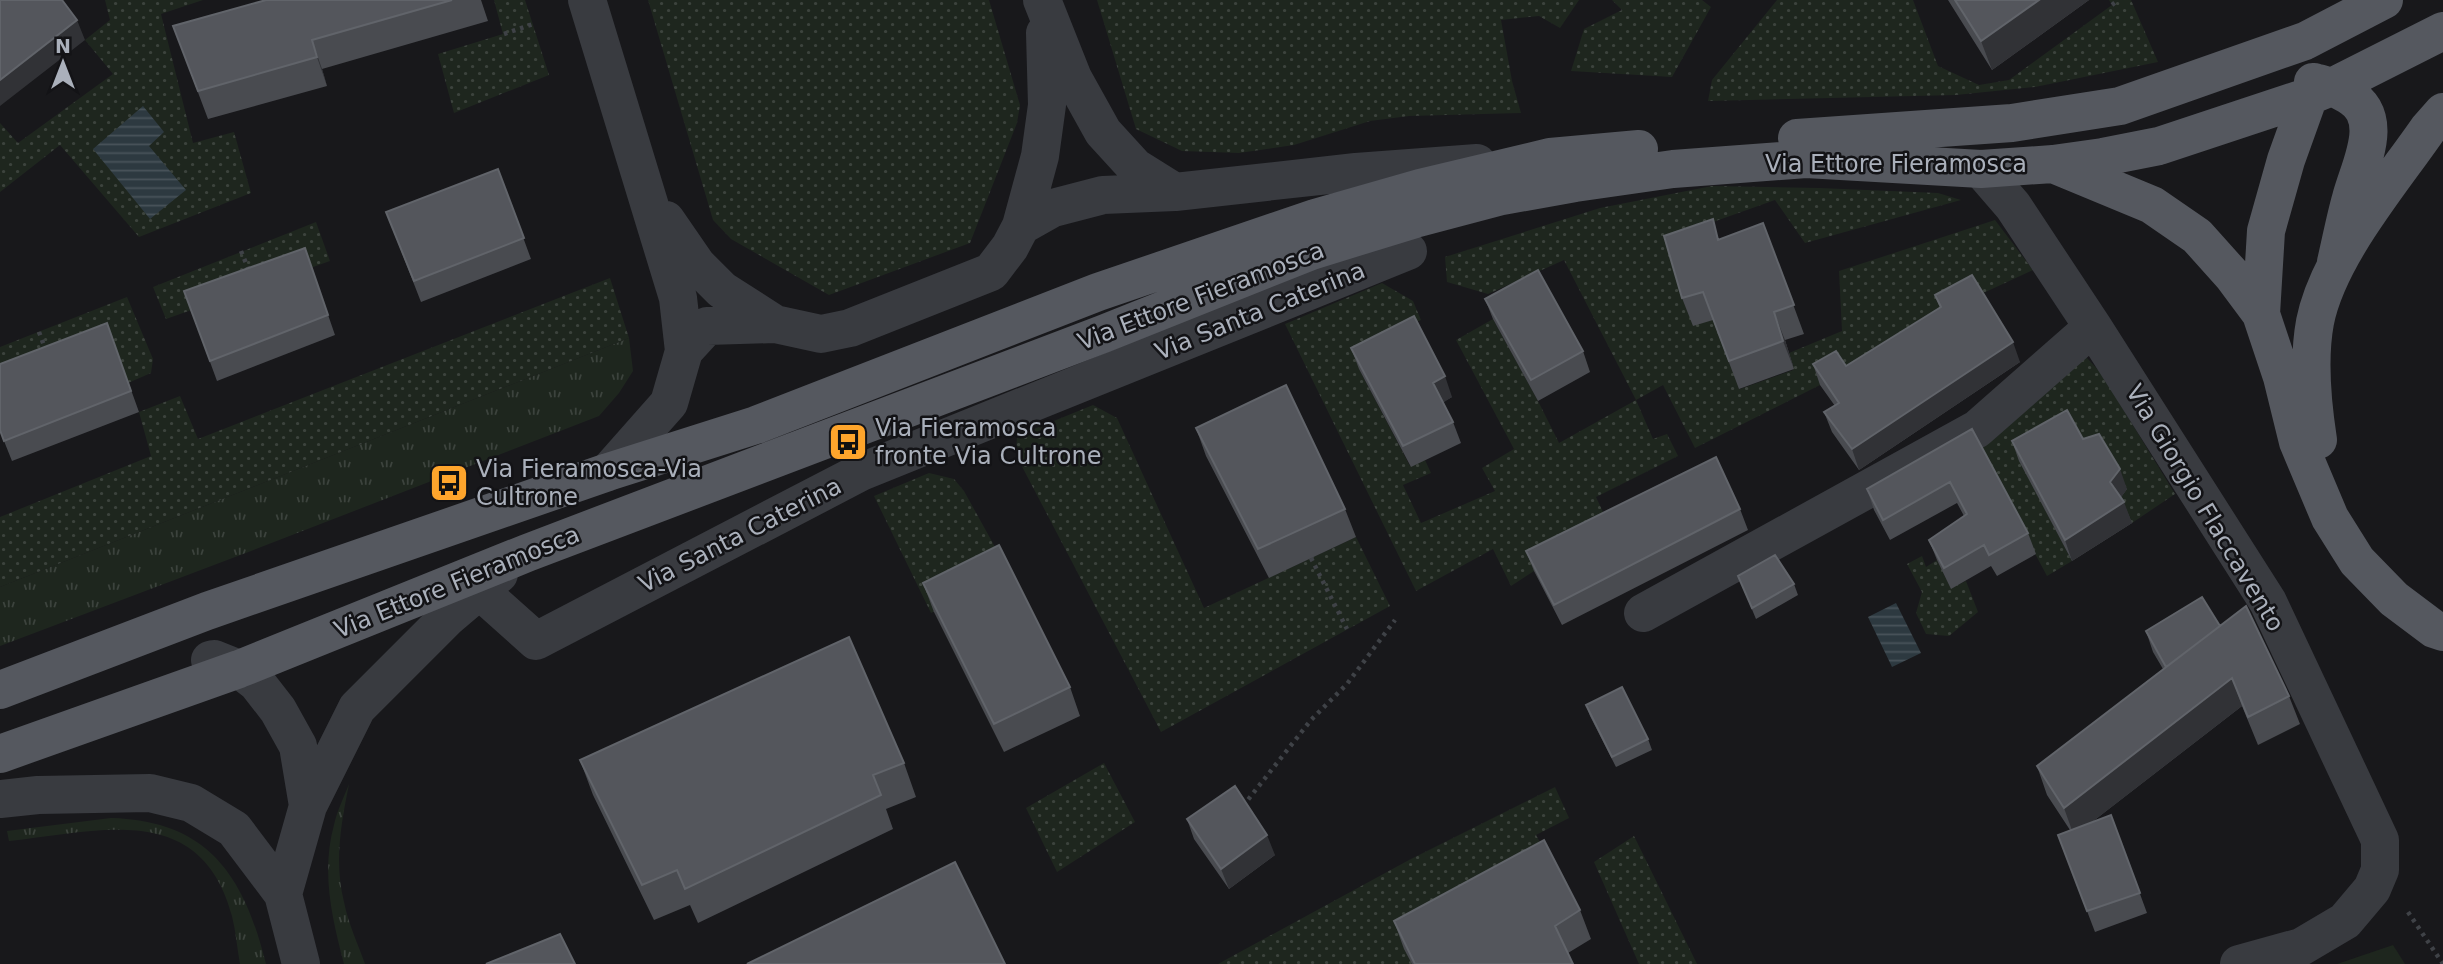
<svg xmlns="http://www.w3.org/2000/svg" width="2443" height="964" font-family="'DejaVu Sans',sans-serif">
<defs>
<pattern id="grass-tufts" width="24" height="20" patternUnits="userSpaceOnUse" patternTransform="scale(1.75)"><rect width="24" height="20" fill="#1e261e"/><path d="M3 7l-1-3M5 7V3M7 7l1-3M15 17l-1-3M17 17v-4M19 17l1-3" fill="none" stroke="#3c433d"/></pattern>
<pattern id="park-dots" width="8" height="8" patternUnits="userSpaceOnUse" patternTransform="scale(1.75)"><rect width="8" height="8" fill="#1e261e"/><path d="M2 2h.1M6 6h.1" fill="none" stroke="#3c433d" stroke-width="1.8" stroke-linecap="round"/></pattern>
<pattern id="water-rules" width="6" height="5" patternUnits="userSpaceOnUse" patternTransform="scale(1.75)"><rect width="6" height="5" fill="#2d3940"/><path d="M0 2.5h6" fill="none" stroke="#49535a"/></pattern>
</defs>
<rect width="100%" height="100%" fill="#18181b"/>
<path fill="url(#grass-tufts)" d="M 629,338 L 633,371 L 619,393 L 599,416 L 251,551 L 0,646 L 0,587 Z
M 349,784 C 341,824 334,862 344,902 C 348,923 358,944 365,964 L 344,964 C 332,918 321,872 334,825 C 337,811 344,797 349,784 Z
M 111,818 C 209,821 244,876 266,964 L 240,964 C 237,948 236,932 232,916 C 201,800 100,831 9,841 L 7,831 Z"/>
<path fill="url(#park-dots)" d="M 105,0 L 203,0 L 161,14 L 193,143 L 234,132 L 251,193 L 139,237 L 60,145 L 0,192 L 0,123 L 18,143 L 113,74 L 85,40 L 110,20 Z
M 494,0 L 525,0 L 549,75 L 454,113 L 438,54 L 503,34 Z
M 648,0 L 989,0 L 1020,105 L 1017,123 L 970,243 L 829,295 L 731,239 L 713,220 Z
M 1097,0 L 1579,0 L 1560,28 L 1539,16 L 1501,20 L 1512,81 L 1521,113 L 1409,116 L 1370,121 L 1294,145 L 1239,153 L 1182,151 L 1136,129 Z
M 1612,0 L 1702,0 L 1711,7 L 1672,77 L 1571,71 L 1584,29 L 1622,10 Z
M 1777,0 L 1913,0 L 1938,66 L 1979,85 L 2009,80 L 2112,5 L 2109,0 L 2131,0 L 2158,62 L 2035,87 L 1956,95 L 1708,101 L 1712,80 Z
M 1712,186 L 1819,188 L 1938,193 L 1961,200 L 1805,243 L 1775,200 L 1713,222 L 1713,320 L 1740,389 L 1793,370 L 1789,353 L 1842,331 L 1839,271 L 1995,220 L 2033,270 L 1979,295 L 1820,385 L 1695,448 L 1663,385 L 1636,400 L 1653,439 L 1667,434 L 1678,456 L 1596,497 L 1612,531 L 1534,571 L 1511,586 L 1493,549 L 1416,591 L 1285,324 L 1382,283 L 1413,301 L 1421,320 L 1411,324 L 1359,369 L 1410,466 L 1425,460 L 1431,473 L 1403,485 L 1421,523 L 1495,491 L 1482,468 L 1514,449 L 1456,340 L 1493,319 L 1538,401 L 1559,443 L 1636,400 L 1564,260 L 1488,294 L 1447,282 L 1445,257 L 1600,208 Z
M 316,222 L 330,261 L 166,319 L 153,287 Z
M 610,278 L 629,338 L 0,587 L 0,517 L 151,456 L 139,412 L 180,396 L 198,439 Z
M 127,297 L 153,359 L 151,373 L 128,383 L 114,344 L 0,388 L 0,347 Z
M 2086,357 L 2101,373 L 2175,494 L 2132,523 L 2020,461 L 2072,561 L 2047,576 L 1979,449 Z
M 1093,405 L 1117,418 L 1204,608 L 1356,537 L 1390,606 L 1161,732 L 1016,455 L 1017,436 Z
M 929,473 L 954,479 L 964,491 L 1010,574 L 931,613 L 874,496 Z
M 1922,556 L 1926,567 L 1937,560 L 1951,588 L 1966,581 L 1978,612 L 1949,636 L 1926,634 L 1916,613 L 1922,592 L 1907,564 Z
M 1104,763 L 1135,822 L 1057,872 L 1026,808 Z
M 1555,787 L 1569,818 L 1536,835 L 1555,869 L 1405,949 L 1412,964 L 1218,964 L 1409,860 Z
M 1634,836 L 1697,964 L 1639,964 L 1594,862 Z"/>
<path fill="#1e261e" d="M 2393,945 L 2405,964 L 2337,964 Z"/>
<path fill="url(#water-rules)" d="M 143,106 L 164,132 L 149,146 L 186,190 L 150,219 L 93,149 Z
M 1896,603 L 1921,653 L 1892,667 L 1868,617 Z"/>
<g fill="none" stroke-linecap="round" stroke-linejoin="round">
<path stroke="#3f4247" stroke-width="4.5" stroke-dasharray="3.5 5" stroke-linecap="butt" d="M 2112,5 L 2118,0
M 504,34 L 533,24
M 241,251 L 250,273
M 39,332 L 46,351
M 1311,558 L 1347,629
M 1243,806 L 1311,720 L 1347,684 L 1395,620
M 2408,912 L 2443,964"/>
<path stroke="#393b40" stroke-width="38" d="M 587,0 L 678,298 L 684,351
M 1042,0 L 1073,78 L 1103,132 L 1135,167 L 1175,192
M 1981,169 L 2013,206 L 2093,327 L 2268,602 L 2380,840 L 2380,870 L 2372,889 L 2345,921 L 2301,947 L 2239,964
M 666,220 L 697,265 L 722,290 L 775,324
M 1021,226 L 1040,156 L 1047,105 L 1045,33
M 608,472 L 669,403 L 684,351 L 707,326 L 775,324 L 821,334 L 850,328 L 991,272 L 1010,247 L 1021,226 L 1053,208 L 1103,195 L 1175,192 L 1356,172 L 1477,163
M 479,590 L 536,641 L 861,472 L 1408,251
M 1643,613 L 1977,429 L 2093,327
M 210,660 L 214,659 L 239,669 L 257,683 L 278,710 L 298,746 L 308,806
M 0,799 L 38,795 L 150,793 L 191,803 L 234,829 L 283,894 L 301,964
M 283,894 L 308,806 L 357,708 L 447,618 L 499,574"/>
<path stroke="#55585f" stroke-width="38" d="M 2313,82 C 2327,84 2336,88 2348,95 C 2387,118 2360,164 2351,198 C 2345,219 2341,241 2336,262
M 1797,138 L 2012,123 L 2120,106 L 2305,41 L 2384,0
M 2053,164 L 2152,205 L 2197,236 L 2232,275 L 2261,314 L 2282,377 L 2298,442 L 2330,518 L 2357,561 L 2394,599 L 2434,629 L 2443,632
M 2261,314 L 2266,231 L 2286,160 L 2314,82
M 2318,440 C 2312,401 2308,360 2315,322 C 2328,256 2390,184 2428,129 L 2443,112
M 0,690 L 207,611 L 608,472 L 756,425 L 1098,292 L 1315,218 L 1420,188 L 1550,157 L 1639,149
M 0,754 L 239,669 L 527,553 L 1103,334 L 1311,251 L 1415,219 L 1502,196 L 1575,183 L 1673,169 L 1806,159 L 1981,169 L 2053,164 L 2103,157 L 2159,146 L 2307,97 L 2334,86 L 2443,31"/>
</g>
<path fill="#494b50" d="M 266,0 L 481,0 L 488,21 L 322,69 L 327,86 L 208,119 L 173,26 Z
M 1948,0 L 2089,0 L 1992,70 Z
M 498,169 L 531,259 L 421,302 L 386,212 Z
M 1763,223 L 1804,334 L 1785,340 L 1794,369 L 1739,389 L 1713,320 L 1693,326 L 1682,298 L 1720,239 Z
M 305,248 L 335,335 L 217,381 L 184,291 Z
M 1935,295 L 2020,362 L 1859,470 L 1832,432 L 1824,412 L 1835,406 L 1820,385 L 1813,364 L 1846,366 L 1940,308 Z
M 1485,299 L 1583,351 L 1590,372 L 1538,401 L 1493,319 Z
M 107,323 L 139,412 L 12,461 L 0,431 L 0,364 Z
M 1351,348 L 1452,397 L 1443,402 L 1453,422 L 1461,443 L 1411,467 L 1359,369 Z
M 1196,428 L 1345,509 L 1356,537 L 1269,578 L 1206,456 Z
M 1972,429 L 2028,533 L 2036,554 L 1997,576 L 1991,566 L 1951,589 L 1937,560 L 1929,540 L 1964,516 L 1957,503 L 1890,540 L 1874,510 L 1867,489 Z
M 2083,439 L 2127,489 L 2121,497 L 2132,523 L 2072,561 L 2019,461 L 2012,441 Z
M 1740,509 L 1748,530 L 1562,625 L 1534,571 L 1526,551 Z
M 1738,576 L 1794,584 L 1798,595 L 1756,619 Z
M 923,583 L 1070,687 L 1080,716 L 1004,752 L 934,612 Z
M 2220,626 L 2289,696 L 2300,724 L 2258,745 L 2242,706 L 2092,822 L 2111,815 L 2147,913 L 2095,932 L 2058,835 L 2070,830 L 2047,795 L 2037,766 L 2163,669 L 2153,652 L 2146,631 Z
M 1586,705 L 1648,739 L 1652,750 L 1616,767 L 1590,716 Z
M 580,760 L 904,763 L 916,797 L 886,809 L 893,829 L 698,923 L 690,905 L 654,920 L 593,795 Z
M 1187,819 L 1275,855 L 1229,889 L 1194,839 Z
M 1580,910 L 1591,939 L 1568,953 L 1573,964 L 1412,964 L 1404,949 L 1394,921 Z"/>
<path fill="#313236" d="M 2039,0 L 2089,0 L 1992,70 L 1981,41 Z
M 77,20 L 85,40 L 0,106 L 0,80 Z
M 312,40 L 322,69 L 327,86 L 317,57 Z
M 1774,312 L 1785,340 L 1794,369 L 1783,341 Z
M 2013,342 L 2020,362 L 1859,470 L 1852,449 Z
M 1445,376 L 1452,397 L 1441,404 L 1433,383 Z
M 2120,469 L 2127,489 L 2117,503 L 2110,482 Z
M 2124,502 L 2132,523 L 2072,561 L 2065,540 Z
M 2232,678 L 2242,706 L 2074,836 L 2064,808 Z
M 1267,835 L 1275,855 L 1229,889 L 1221,869 Z"/>
<path fill="#54565c" stroke="#61646a" stroke-width="2" d="M 0,0 L 62,0 L 77,20 L 0,80 Z
M 266,0 L 452,0 L 312,40 L 317,57 L 198,91 L 173,26 Z
M 1955,0 L 2039,0 L 1981,41 Z
M 498,169 L 524,238 L 414,281 L 386,212 Z
M 1713,219 L 1718,240 L 1763,223 L 1794,305 L 1774,312 L 1783,341 L 1729,361 L 1703,292 L 1682,298 L 1664,236 Z
M 305,248 L 328,315 L 210,361 L 184,291 Z
M 1538,270 L 1583,351 L 1531,380 L 1485,299 Z
M 1972,275 L 2013,342 L 1852,449 L 1824,412 L 1839,403 L 1813,364 L 1836,351 L 1846,366 L 1941,307 L 1935,295 Z
M 1414,316 L 1445,376 L 1433,383 L 1453,422 L 1403,446 L 1351,348 Z
M 107,323 L 131,391 L 4,441 L 0,430 L 0,364 Z
M 1286,385 L 1345,509 L 1258,549 L 1196,428 Z
M 2067,410 L 2083,439 L 2099,434 L 2120,469 L 2110,482 L 2124,502 L 2065,540 L 2012,441 Z
M 1972,429 L 2028,533 L 1989,555 L 1984,545 L 1944,568 L 1929,540 L 1967,514 L 1950,482 L 1883,520 L 1867,489 Z
M 1716,457 L 1740,509 L 1554,605 L 1526,551 Z
M 999,545 L 1070,687 L 994,724 L 923,583 Z
M 1775,555 L 1794,584 L 1752,608 L 1738,576 Z
M 2202,597 L 2220,626 L 2166,667 L 2146,631 Z
M 2246,606 L 2289,696 L 2248,717 L 2232,678 L 2064,808 L 2037,766 Z
M 849,637 L 904,763 L 873,775 L 881,795 L 685,889 L 677,870 L 642,885 L 580,760 Z
M 1622,687 L 1648,739 L 1612,757 L 1586,705 Z
M 1235,786 L 1267,835 L 1221,869 L 1187,819 Z
M 2111,815 L 2140,893 L 2087,911 L 2058,835 Z
M 1544,840 L 1580,910 L 1555,926 L 1573,964 L 1415,964 L 1394,921 Z
M 955,862 L 1005,964 L 747,964 Z
M 560,934 L 575,964 L 486,964 Z"/>
<defs>
<g id="bus-square" transform="scale(2.0125)"><rect x="-9" y="-9" width="18" height="18" rx="4" fill="#fea52c" stroke="#131316"/><path d="M-5-6H5V4H4V6H2V4H-2V6H-4V4H-5ZM-3.5-4V0h7V-4ZM-3.5 1.2v1.5H-2V1.2ZM2 1.2v1.5H3.5V1.2Z" fill="#111"/></g>
</defs>
<g fill-rule="evenodd">
<use href="#bus-square" x="848" y="442"/>
<use href="#bus-square" x="449" y="483"/>
</g>
<g text-anchor="middle" dominant-baseline="central" stroke-width="5" stroke-linejoin="round" paint-order="stroke">
<g font-size="24" fill="#aab0bb" stroke="#131316">
<text x="1896" y="164">Via Ettore Fieramosca</text>
<text transform="translate(1201 296) rotate(-21)">Via Ettore Fieramosca</text>
<text transform="translate(1260 311) rotate(-22)">Via Santa Caterina</text>
<text transform="translate(2205 508) rotate(59)">Via Giorgio Flaccavento</text>
<text transform="translate(740 535) rotate(-27)">Via Santa Caterina</text>
<text transform="translate(457 582) rotate(-22)">Via Ettore Fieramosca</text>
</g>
<g font-size="24" fill="#aab0bb" stroke="#131316" text-anchor="start">
<text x="875" y="428">Via Fieramosca<tspan x="875" dy="28">fronte Via Cultrone</tspan></text>
<text x="476" y="469">Via Fieramosca-Via<tspan x="476" dy="28">Cultrone</tspan></text>
</g>
</g>
<g transform="translate(63 63)" stroke="#131316" stroke-width="5" paint-order="stroke">
<path d="M0-5L12 26L0 18L-12 26Z" fill="#aab0bb"/>
<text y="-10" font-size="19" font-weight="bold" text-anchor="middle" fill="#aab0bb">N</text>
</g>
</svg>
